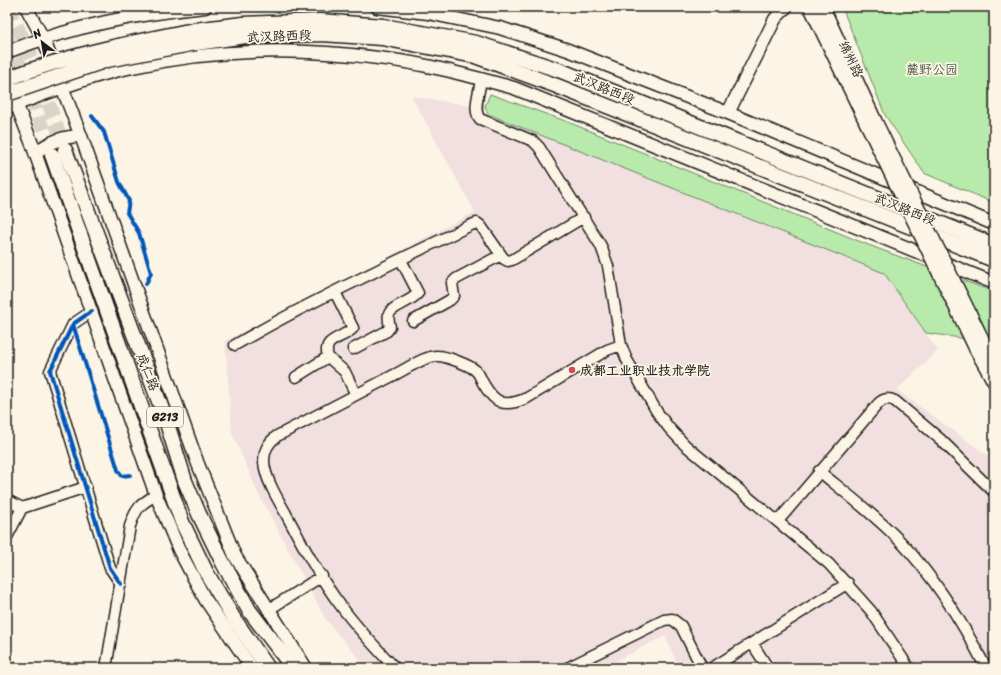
<svg xmlns="http://www.w3.org/2000/svg" width="1001" height="675" font-family="Sriracha,'LXGW WenKai TC',sans-serif">
<rect width="100%" height="100%" fill="#fcf5e5"/>
<filter id="ink" filterUnits="userSpaceOnUse"><feTurbulence type="fractalNoise" baseFrequency=".025" numOctaves="2"/><feDisplacementMap in="SourceGraphic" scale="8" xChannelSelector="R" yChannelSelector="G"/><feConvolveMatrix kernelMatrix="1 2 1 2 8 2 1 2 1" color-interpolation-filters="sRGB"/></filter>
<g filter="url(#ink)">
<path fill="#f2e0e0" d="M 411,96 L 467,105 L 884,273 L 938,351 L 897,390 L 994,460 L 994,668 L 679,668 L 665,636 L 602,668 L 367,668 L 326,620 L 258,493 L 232,433 L 225,341 L 475,212 Z"/>
<path fill="#b8eaab" stroke="#6a8364" d="M 842,7 L 994,7 L 994,203 L 924,173 L 885,115 Z
M 490,94 L 568,122 L 871,246 L 994,292 L 994,343 L 926,333 L 884,273 L 488,114 L 485,106 Z"/>
<g fill="none" stroke-linecap="round" stroke-linejoin="round">
<path stroke="#dad4c7" stroke-width="14" stroke-dasharray="14 7" stroke-linecap="butt" d="M 7,7 L 31,54 L 65,150
M 7,39 L 18,60 L 52,155"/>
<g stroke="#1c1c1c" stroke-width="13">
<path id="minor" d="M 481,79 C 480,91 472,110 480,119 L 533,141 L 539,147 L 601,246 L 608,266 L 621,345 L 627,360 L 657,412 L 669,428 L 685,445 L 829,564 L 871,611 L 909,668
M 92,311 L 73,324 L 50,371 L 110,568 L 121,584
M 413,321 L 450,300 L 454,296 L 452,283 L 456,279 L 501,255
M 235,345 C 312,300 392,264 471,225 L 477,223 L 481,226 L 504,259 L 508,261 L 512,260 L 584,217
M 353,349 L 387,331 L 390,327 C 389,323 388,317 389,314 C 392,306 411,302 418,293 L 401,260
M 328,357 L 345,372 L 356,395
M 296,377 L 328,357 C 322,337 342,340 353,328 L 335,292
M 819,471 C 847,494 876,516 900,541 C 935,578 963,623 986,668
M 7,500 L 22,508 L 7,537
M 22,508 L 86,487
M 778,521 L 878,404 C 884,398 888,398 895,401 L 940,439 L 994,492
M 268,610 L 322,576
M 752,643 L 768,668
M 7,664 L 13,668
M 106,668 L 130,526 C 136,508 140,504 156,495
M 395,668 C 376,648 357,628 341,606 C 319,577 302,544 285,512 C 277,498 265,478 264,462 C 264,450 268,443 277,436 C 316,416 355,395 394,375 C 405,370 426,355 438,356 C 446,356 469,365 475,370 C 479,373 481,379 483,383 C 495,404 504,408 527,398 L 607,350 L 621,345
M 567,668 L 664,620 L 672,619 L 681,626 L 702,668
M 712,668 L 848,583"/>
</g>
<g stroke="#1c1c1c" stroke-width="15">
<path id="major" d="M 26,7 L 43,38 L 81,136 L 198,464 L 235,556 L 306,668
M 377,7 L 428,13 L 500,28 L 568,50 L 728,113 L 994,224
M 810,7 L 866,123
M 823,7 L 874,118
M 7,52 C 72,26 136,14 205,7
M 14,98 L 32,144 L 156,495 L 179,550 L 205,599 L 252,668
M 7,108 C 46,93 87,77 128,68 C 210,49 295,47 378,58 C 424,63 470,76 514,88 L 994,283
M 728,113 L 775,19 L 786,7
M 35,153 C 48,143 65,136 81,136
M 986,346 L 994,361
M 976,350 L 994,382"/>
</g>
<g stroke="#1c1c1c" stroke-width="17">
<path id="highway" d="M 194,30 L 243,24 L 320,21 L 383,26 L 476,43 L 559,70 L 994,245
M 196,43 L 246,36 L 322,34 L 382,38 L 475,56 L 557,86 L 994,260
M 65,150 L 166,420 L 185,481 L 199,514 L 223,563 L 249,610 L 293,668
M 52,155 L 182,522 L 206,572 L 234,619 L 268,668"/>
</g>
<use href="#minor" stroke="#fcf5e5" stroke-width="10"/>
<use href="#major" stroke="#fcf5e5" stroke-width="12"/>
<use href="#highway" stroke="#fcf5e5" stroke-width="14"/>
<g stroke="#1c1c1c" stroke-width="15" stroke-linecap="butt">
<path id="major-bridge" d="M 874,118 L 986,346
M 866,123 L 976,350"/>
</g>
<g stroke="#1c1c1c" stroke-width="17" stroke-linecap="butt">
<path id="highway-bridge" d="M 7,79 C 67,55 130,43 194,30
M 7,94 L 107,60 L 196,43"/>
</g>
<use href="#major-bridge" stroke="#fcf5e5" stroke-width="12"/>
<use href="#highway-bridge" stroke="#fcf5e5" stroke-width="14"/>
<g stroke="#fcf5e5" stroke-width="6">
<path id="cycleway" d="M 92,116 L 104,132 L 119,182 L 129,201 L 127,213 L 139,233 L 151,273 L 146,284
M 92,311 L 73,324 L 50,371 L 110,568 L 121,584
M 73,324 L 118,470 L 122,476 L 130,475"/>
</g>
<use href="#cycleway" stroke="#0057b8" stroke-width="4"/>
</g>
</g>
<circle fill="#d1495b" stroke="#fcf5e5" stroke-width="1.5" cx="572" cy="370" r="4"/>
<g text-anchor="middle" dominant-baseline="central" stroke-width="3.5" stroke-linejoin="round" paint-order="stroke">
<rect fill="#fcf5e5" stroke="#5f5d58" stroke-width="1" x="147" y="407" width="36" height="20" rx="3"/>
<g font-size="12" font-weight="bold" fill="#1c1c1c">
<text x="165" y="417">G213</text>
</g>
<g font-size="13" fill="#1c1c1c" stroke="#fcf5e5">
<text transform="translate(279 36) rotate(-2)">武汉路西段</text>
<text transform="translate(851 59) rotate(64)">绵州路</text>
<text transform="translate(604 88) rotate(22)">武汉路西段</text>
<text transform="translate(905 209) rotate(22)">武汉路西段</text>
<text transform="translate(148 372) rotate(69)">成仁路</text>
</g>
<g font-size="13" fill="#4b5a47" stroke="#fcf5e5">
<text x="932" y="69">麓野公园</text>
</g>
<g font-size="13" font-weight="bold" fill="#1c1c1c" stroke="#fcf5e5" text-anchor="start">
<text x="580" y="370">成都工业职业技术学院</text>
</g>
</g>
<rect width="1001" height="675" fill="none" stroke="#fcf5e5" stroke-width="24"/>
<rect x="12" y="12" width="977" height="651" fill="none" stroke="#1c1c1c" stroke-width="1.5" filter="url(#ink)"/>
<g transform="translate(42 42) rotate(329)" stroke="#fcf5e5" stroke-width="3" paint-order="stroke">
<path d="M0-3L7 15L0 10L-7 15Z" fill="#1c1c1c"/>
<text y="-6" font-size="11" font-weight="bold" text-anchor="middle" fill="#1c1c1c">N</text>
</g>
</svg>
